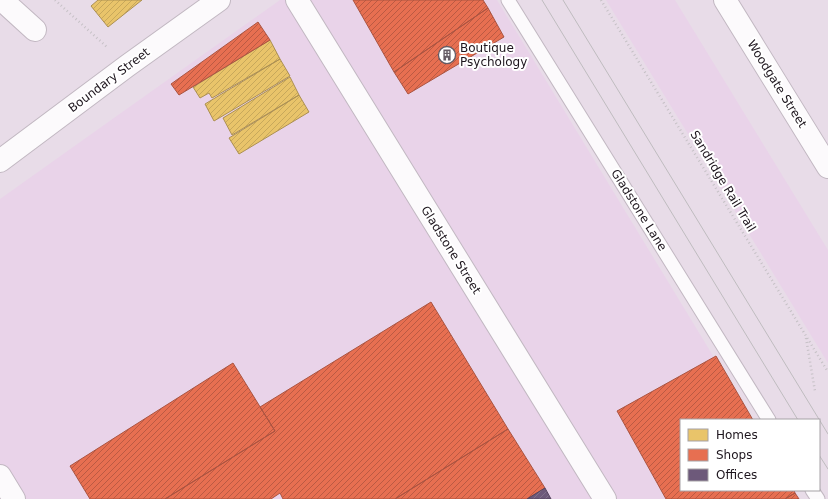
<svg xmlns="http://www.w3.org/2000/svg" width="828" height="499" font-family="'DejaVu Sans',sans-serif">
<defs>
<pattern id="homes-hatch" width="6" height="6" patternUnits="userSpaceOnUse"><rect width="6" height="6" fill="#e9c46a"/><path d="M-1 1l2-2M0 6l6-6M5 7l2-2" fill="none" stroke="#c7a85b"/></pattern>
<pattern id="shops-hatch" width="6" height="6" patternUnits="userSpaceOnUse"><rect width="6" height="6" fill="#e76f51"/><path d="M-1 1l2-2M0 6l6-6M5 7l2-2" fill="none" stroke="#bb5a43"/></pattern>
<pattern id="offices-hatch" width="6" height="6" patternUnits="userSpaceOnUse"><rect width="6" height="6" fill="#6d597a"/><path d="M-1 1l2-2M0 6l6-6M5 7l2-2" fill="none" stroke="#80718a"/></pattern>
</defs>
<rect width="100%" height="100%" fill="#e8dce8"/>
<path fill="#e9d3e9" d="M 280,0 L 497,0 L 752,420 L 681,420 L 681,490 L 795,490 L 800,499 L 0,499 L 0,199 Z
M 606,0 L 675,0 L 828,250 L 828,363 Z"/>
<path fill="url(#homes-hatch)" stroke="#ac9053" d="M 98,0 L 142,0 L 108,27 L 91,6 Z
M 270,40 L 280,59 L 212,98 L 209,93 L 200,98 L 193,87 Z
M 280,59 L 290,76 L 214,121 L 205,104 Z
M 290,77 L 299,95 L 232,135 L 223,118 Z
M 299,95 L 309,112 L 239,154 L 229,138 Z"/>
<path fill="url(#shops-hatch)" stroke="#aa5441" d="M 353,0 L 483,0 L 488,8 L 394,72 Z
M 488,8 L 504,37 L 408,94 L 394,72 Z
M 258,22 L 270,40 L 179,95 L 171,84 Z
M 431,302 L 508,429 L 395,499 L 283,499 L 280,493 L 271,499 L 165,499 L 275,431 L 260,407 Z
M 716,356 L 753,420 L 681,420 L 681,490 L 794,490 L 795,493 L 785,499 L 666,499 L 617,411 Z
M 233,363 L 275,431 L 165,499 L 90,499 L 70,466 Z
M 508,429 L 545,488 L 527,499 L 395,499 Z
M 795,493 L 799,499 L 785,499 Z"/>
<path fill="url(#offices-hatch)" stroke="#55455e" d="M 545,488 L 551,499 L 527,499 Z"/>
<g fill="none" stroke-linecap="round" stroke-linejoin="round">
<g stroke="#c2b8c2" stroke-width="15">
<path id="lane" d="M 508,0 L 769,420
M 812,490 L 818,499"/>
</g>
<g stroke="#c2b8c2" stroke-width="24">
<path id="street" d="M 2,0 L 35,30
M 297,0 L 605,499
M 725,0 L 828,167
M 0,161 L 127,66 L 219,0
M 0,476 L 14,499"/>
</g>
<path stroke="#c6c1c6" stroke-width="2.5" stroke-dasharray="1 3" stroke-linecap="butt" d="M 55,0 L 108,48
M 601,0 L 828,372
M 806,338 L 815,391"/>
<use href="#lane" stroke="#fcfafc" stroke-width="13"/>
<use href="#street" stroke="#fcfafc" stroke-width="22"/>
<path stroke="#bfbcbf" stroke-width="1" d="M 542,0 L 798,420
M 563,0 L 828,434
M 819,455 L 828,469"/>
</g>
<defs>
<g id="building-ring" transform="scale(0.9)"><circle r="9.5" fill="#fff" stroke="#645b64" stroke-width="1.5"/><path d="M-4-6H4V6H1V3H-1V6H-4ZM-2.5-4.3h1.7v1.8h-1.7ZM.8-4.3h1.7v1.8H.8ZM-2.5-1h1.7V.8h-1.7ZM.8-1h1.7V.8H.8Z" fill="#645b64"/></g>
</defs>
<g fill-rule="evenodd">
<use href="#building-ring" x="447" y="55"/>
</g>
<g text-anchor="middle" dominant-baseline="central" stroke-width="4" stroke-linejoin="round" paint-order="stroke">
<g font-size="12" fill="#1d151d" stroke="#fff" text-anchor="start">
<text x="460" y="48">Boutique<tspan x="460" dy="14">Psychology</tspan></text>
</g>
<g font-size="12" fill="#1d151d" stroke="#fff">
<text transform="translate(109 80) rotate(-37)">Boundary Street</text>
<text transform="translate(777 84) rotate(58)">Woodgate Street</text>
<text transform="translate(723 181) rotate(59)">Sandridge Rail Trail</text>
<text transform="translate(639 210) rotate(58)">Gladstone Lane</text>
<text transform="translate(451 250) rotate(58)">Gladstone Street</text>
</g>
</g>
<rect x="680" y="419" width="140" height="72" fill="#ffffff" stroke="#a5a1a5"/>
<rect x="688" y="429" width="20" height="12" fill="#e9c46a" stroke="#a5a1a5"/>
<text x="716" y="439" font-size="12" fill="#1d151d">Homes</text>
<rect x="688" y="449" width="20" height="12" fill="#e76f51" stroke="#a5a1a5"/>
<text x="716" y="459" font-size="12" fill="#1d151d">Shops</text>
<rect x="688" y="469" width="20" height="12" fill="#6d597a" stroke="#a5a1a5"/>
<text x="716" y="479" font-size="12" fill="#1d151d">Offices</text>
</svg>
